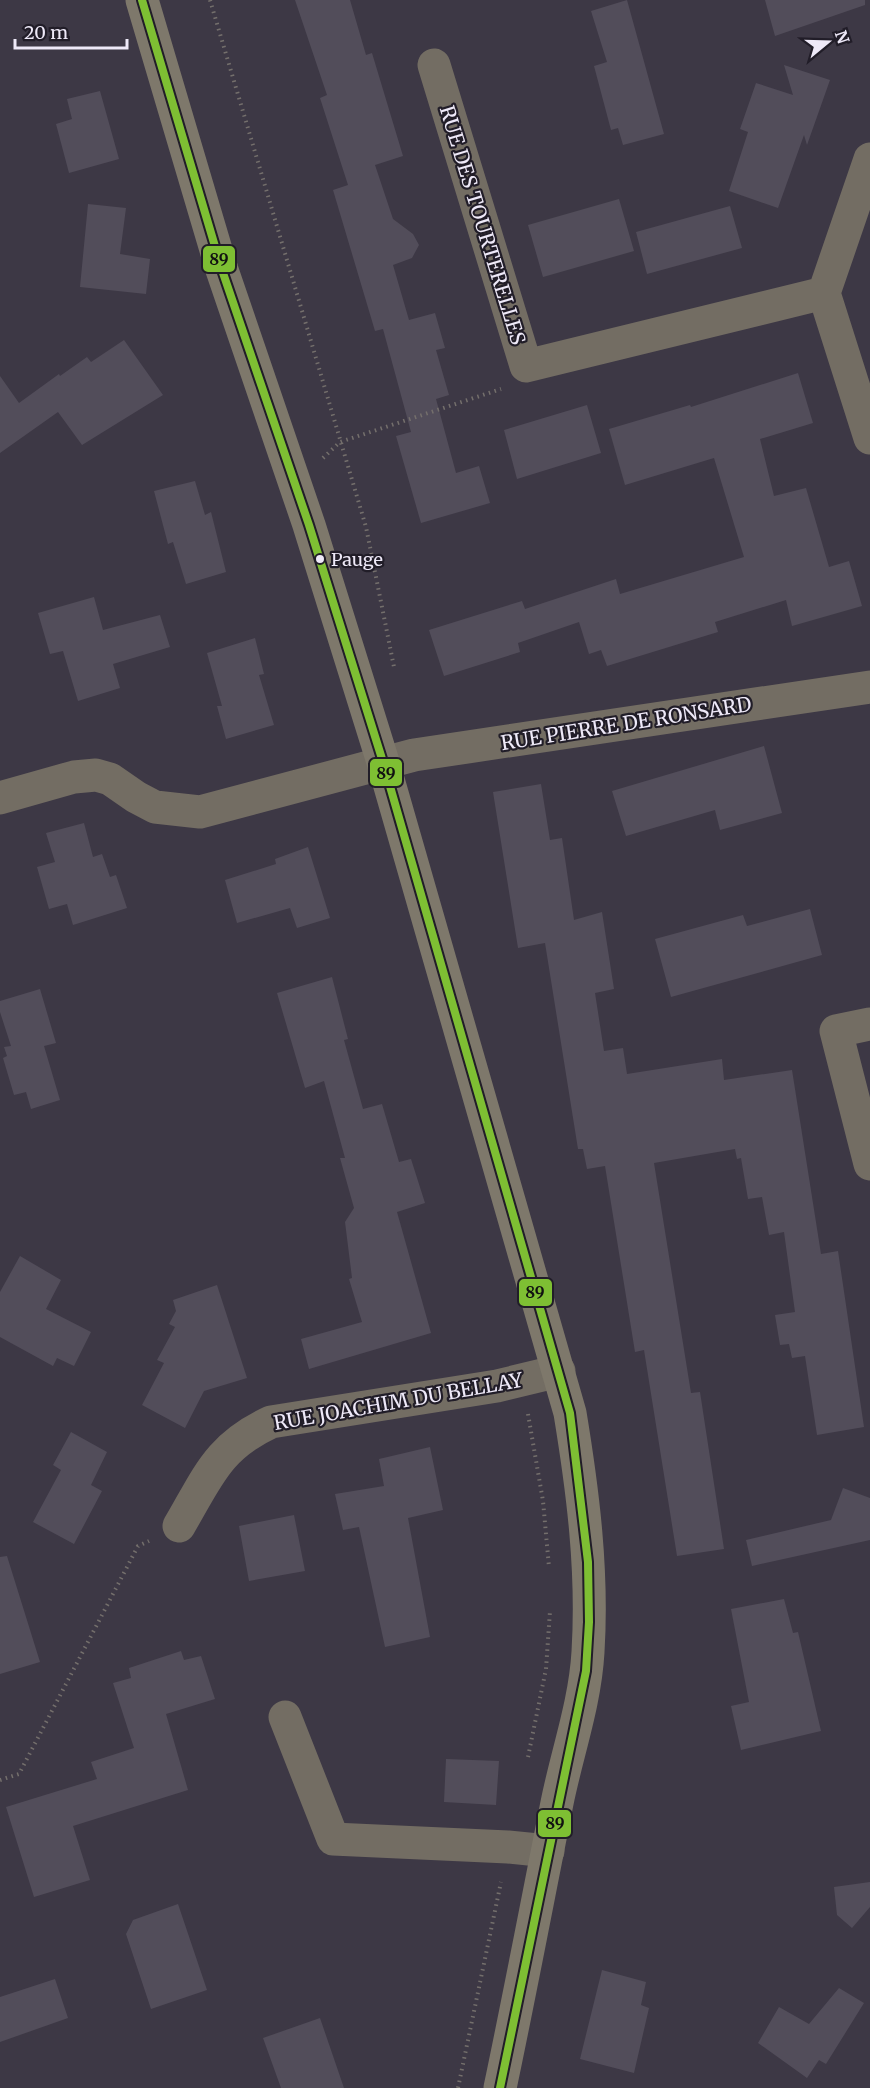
<svg xmlns="http://www.w3.org/2000/svg" width="870" height="2088" font-family="Merriweather,serif">
<rect width="100%" height="100%" fill="#3d3845"/>
<path fill="#524d5a" d="M 295,0 L 350,0 L 366,55 L 372,53 L 403,156 L 375,165 L 393,219 L 413,234 L 419,245 L 412,258 L 393,265 L 409,320 L 435,313 L 445,348 L 436,350 L 449,395 L 436,399 L 456,473 L 479,466 L 490,503 L 421,523 L 396,436 L 411,432 L 383,329 L 375,331 L 333,190 L 348,185 L 320,98 L 327,95 Z
M 627,0 L 664,134 L 623,145 L 618,128 L 611,130 L 594,66 L 607,62 L 591,11 Z
M 765,0 L 865,0 L 865,5 L 775,36 Z
M 784,65 L 830,80 L 807,145 L 804,135 L 778,208 L 729,191 L 748,132 L 740,129 L 756,83 L 793,95 Z
M 100,91 L 119,159 L 69,173 L 56,124 L 72,119 L 67,99 Z
M 619,199 L 634,251 L 543,277 L 528,225 Z
M 88,204 L 126,208 L 120,254 L 150,259 L 146,294 L 80,287 Z
M 730,206 L 742,248 L 647,274 L 636,232 Z
M 124,340 L 163,395 L 82,445 L 58,412 L 0,453 L 0,376 L 19,403 L 59,374 L 60,376 L 87,357 L 91,362 Z
M 798,373 L 813,423 L 760,439 L 774,496 L 806,488 L 829,567 L 849,561 L 862,606 L 792,626 L 786,600 L 715,622 L 718,632 L 607,666 L 601,650 L 589,654 L 579,622 L 518,643 L 520,652 L 444,676 L 429,630 L 522,601 L 525,609 L 616,579 L 620,594 L 744,557 L 714,458 L 625,485 L 609,429 L 690,405 L 691,407 Z
M 587,405 L 601,453 L 517,479 L 504,430 Z
M 195,481 L 205,515 L 211,512 L 226,572 L 186,584 L 173,542 L 168,544 L 154,491 Z
M 94,597 L 103,630 L 160,615 L 170,647 L 113,664 L 120,688 L 78,701 L 63,651 L 50,654 L 38,613 Z
M 255,638 L 264,674 L 259,675 L 274,725 L 226,739 L 217,706 L 222,706 L 207,653 Z
M 764,746 L 782,813 L 720,830 L 715,810 L 626,836 L 612,791 Z
M 541,784 L 550,840 L 562,838 L 574,920 L 602,912 L 614,989 L 595,993 L 604,1051 L 623,1048 L 627,1074 L 722,1059 L 724,1080 L 792,1070 L 821,1254 L 838,1251 L 864,1427 L 817,1435 L 805,1356 L 792,1358 L 789,1344 L 780,1345 L 775,1315 L 795,1312 L 784,1232 L 769,1235 L 762,1197 L 748,1199 L 741,1158 L 737,1159 L 735,1149 L 654,1163 L 691,1393 L 700,1392 L 724,1549 L 677,1556 L 644,1350 L 635,1352 L 605,1166 L 587,1169 L 583,1149 L 578,1149 L 545,943 L 518,948 L 493,792 Z
M 84,823 L 93,857 L 102,854 L 110,877 L 116,875 L 127,908 L 73,925 L 67,904 L 49,909 L 37,867 L 55,862 L 46,833 Z
M 308,847 L 330,918 L 297,928 L 290,908 L 237,923 L 225,880 L 276,864 L 275,859 Z
M 810,909 L 822,955 L 671,997 L 655,939 L 743,915 L 747,926 Z
M 332,977 L 348,1039 L 344,1040 L 363,1109 L 382,1104 L 399,1162 L 411,1159 L 425,1203 L 397,1212 L 431,1333 L 309,1369 L 301,1339 L 362,1322 L 349,1279 L 352,1278 L 345,1222 L 354,1208 L 340,1158 L 345,1158 L 324,1081 L 305,1088 L 277,993 Z
M 40,989 L 56,1043 L 44,1046 L 60,1100 L 31,1109 L 26,1092 L 14,1095 L 3,1058 L 7,1056 L 4,1047 L 11,1046 L 0,1012 L 0,1001 Z
M 20,1256 L 61,1280 L 46,1309 L 91,1332 L 74,1366 L 57,1358 L 53,1366 L 0,1337 L 0,1292 Z
M 217,1285 L 247,1378 L 204,1391 L 185,1428 L 142,1405 L 164,1363 L 157,1360 L 175,1327 L 169,1324 L 176,1311 L 173,1300 Z
M 71,1432 L 107,1452 L 91,1485 L 102,1491 L 74,1544 L 33,1522 L 61,1470 L 53,1465 Z
M 430,1447 L 443,1510 L 408,1518 L 430,1637 L 385,1647 L 359,1527 L 343,1530 L 335,1494 L 384,1486 L 379,1459 Z
M 843,1488 L 870,1498 L 870,1540 L 752,1566 L 746,1540 L 831,1520 Z
M 294,1515 L 305,1571 L 249,1581 L 239,1526 Z
M 7,1556 L 40,1662 L 0,1674 L 0,1557 Z
M 784,1599 L 793,1633 L 798,1632 L 821,1731 L 741,1750 L 731,1706 L 749,1702 L 731,1609 Z
M 181,1651 L 184,1660 L 201,1656 L 215,1699 L 166,1714 L 188,1790 L 73,1826 L 90,1880 L 34,1897 L 6,1807 L 97,1779 L 91,1762 L 134,1748 L 113,1683 L 131,1678 L 129,1668 Z
M 446,1759 L 499,1761 L 496,1805 L 444,1802 Z
M 870,1882 L 870,1907 L 852,1928 L 837,1915 L 834,1887 Z
M 178,1904 L 207,1990 L 151,2009 L 126,1934 L 133,1920 Z
M 602,1970 L 646,1982 L 641,2005 L 649,2008 L 634,2073 L 580,2059 Z
M 55,1979 L 68,2018 L 0,2042 L 0,1997 Z
M 839,1988 L 864,2003 L 826,2064 L 819,2060 L 807,2078 L 758,2043 L 779,2007 L 809,2024 Z
M 320,2018 L 344,2088 L 281,2088 L 263,2038 Z"/>
<g fill="none" stroke-linecap="round" stroke-linejoin="round">
<path stroke="#746f6c" stroke-width="4" stroke-dasharray="1.5 4.5" stroke-linecap="butt" d="M 210,0 L 366,527 L 394,667
M 323,458 L 340,442 L 501,389
M 528,1414 L 543,1501 L 549,1567
M 528,1757 L 546,1669 L 550,1611
M 0,1780 L 19,1774 L 138,1546 L 149,1541
M 458,2088 L 501,1882"/>
<path stroke="#736d63" stroke-width="33" d="M 434,65 L 526,366 L 824,293
M 870,159 L 824,293 L 870,438
M 0,798 L 74,777 L 96,775 L 110,779 L 136,797 L 155,807 L 200,812 L 414,755 L 870,687
M 870,1024 L 836,1031 L 870,1164
M 179,1526 C 208,1477 217,1447 271,1422 L 497,1386 L 559,1371
M 285,1717 L 333,1839 L 508,1847 L 548,1851"/>
<path stroke="#7e786b" stroke-width="33" d="M 142,0 L 222,270 L 309,525 L 383,762 L 570,1413 C 583,1492 593,1571 588,1652 C 585,1704 567,1753 557,1803 C 538,1898 520,1993 500,2088"/>
<g stroke="#211d28" stroke-width="12">
<path id="bus-1" d="M 142,0 L 222,270 L 309,525 L 383,762 L 570,1413 L 588,1562 L 589,1622 L 586,1671 L 500,2088"/>
</g>
<use href="#bus-1" stroke="#7ebf33" stroke-width="8"/>
</g>
<circle fill="#eee9f8" stroke="#211d28" stroke-width="2" cx="320" cy="559" r="5"/>
<g text-anchor="middle" dominant-baseline="central" stroke-width="4.5" stroke-linejoin="round" paint-order="stroke">
<g font-size="18" fill="#eee9f8" stroke="#211d28" text-anchor="start">
<text x="331" y="559">Pauge</text>
</g>
<g font-size="20" fill="#eee9f8" stroke="#211d28">
<text transform="translate(483 225) rotate(73)">RUE DES TOURTERELLES</text>
<text transform="translate(626 723) rotate(-9)">RUE PIERRE DE RONSARD</text>
<text transform="translate(398 1401) rotate(-10)">RUE JOACHIM DU BELLAY</text>
</g>
</g>
<g stroke="#211d28" stroke-width="2">
<rect x="202" y="245" width="34" height="28" rx="6" fill="#7ebf33"/>
<rect x="369" y="758" width="34" height="29" rx="6" fill="#7ebf33"/>
<rect x="518" y="1278" width="35" height="29" rx="6" fill="#7ebf33"/>
<rect x="537" y="1809" width="35" height="29" rx="6" fill="#7ebf33"/>
</g>
<g font-size="16" text-anchor="middle" font-weight="bold" fill="#111">
<text x="219" y="265">89</text>
<text x="386" y="779">89</text>
<text x="535" y="1298">89</text>
<text x="555" y="1829">89</text>
</g>
<g transform="translate(828 42) rotate(71)" stroke="#211d28" stroke-width="4.5" paint-order="stroke">
<path d="M0-4.5L10 22L0 15L-10 22Z" fill="#eee9f8"/>
<text y="-9" font-size="16" font-weight="bold" text-anchor="middle" fill="#eee9f8">N</text>
</g>
<path d="M15 39v9h112v-9" fill="none" stroke="#eee9f8" stroke-width="3"/>
<text x="24" y="39" font-size="18" fill="#eee9f8" stroke="#211d28" stroke-width="4.5" paint-order="stroke">20 m</text>
</svg>
